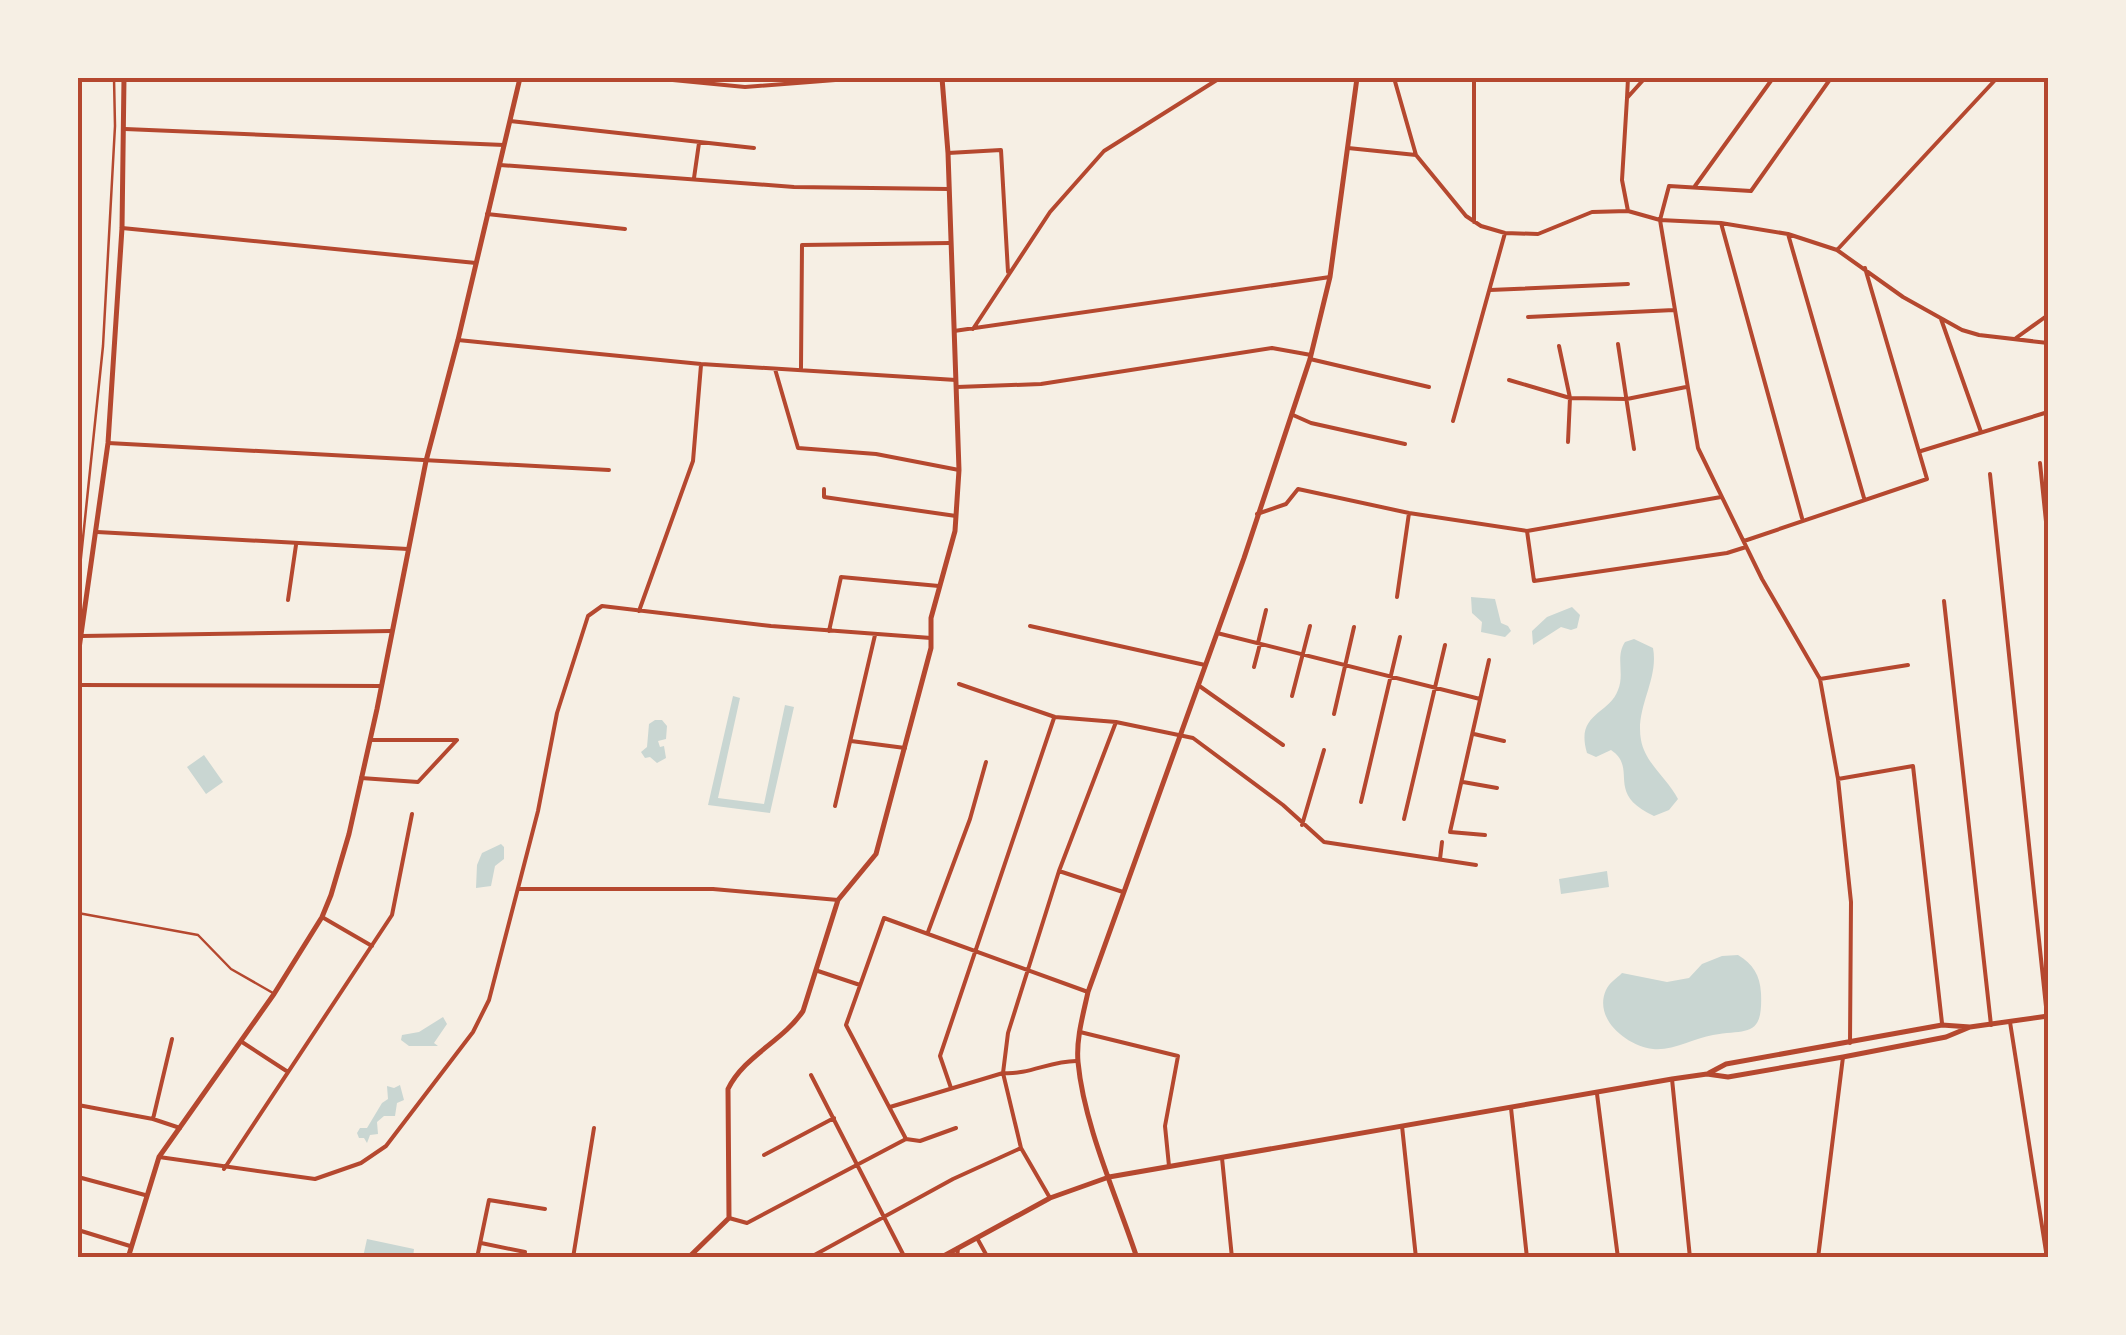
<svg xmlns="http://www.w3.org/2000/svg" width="2126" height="1335" font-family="'Open Sans',sans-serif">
<rect width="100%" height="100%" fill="#f6efe4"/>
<path fill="#c9d6d2" d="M 1471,597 L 1495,599 L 1501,623 L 1508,626 L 1511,631 L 1505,637 L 1481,632 L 1482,622 L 1472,613 Z
M 1572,607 L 1580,615 L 1577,628 L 1571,630 L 1561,627 L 1533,645 L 1532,631 L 1547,617 Z
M 1634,639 L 1653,648 C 1659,680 1635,707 1641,740 C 1645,763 1667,778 1678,799 L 1669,810 L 1654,816 C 1604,793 1639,769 1611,750 L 1596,757 L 1587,753 C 1575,713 1609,715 1618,690 C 1625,674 1615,657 1625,642 Z
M 733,696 L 740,698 L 718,798 L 764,804 L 785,705 L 794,707 L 770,813 L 708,805 Z
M 655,720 L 662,720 L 667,726 L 666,739 L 658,741 L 660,747 L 664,746 L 666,758 L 657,763 L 650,757 L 645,758 L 641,752 L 647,747 L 649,724 Z
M 204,755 L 223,782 L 206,794 L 187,767 Z
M 501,844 L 504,847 L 504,859 L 495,866 L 491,886 L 476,888 L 477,865 L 482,853 Z
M 1607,871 L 1609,887 L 1561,894 L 1559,879 Z
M 1738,955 C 1753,964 1760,975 1761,993 C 1763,1038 1748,1029 1713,1035 C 1694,1038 1673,1051 1653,1049 C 1627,1046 1593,1019 1606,990 C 1609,983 1617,978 1622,973 L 1667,982 L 1689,978 L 1702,964 L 1722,956 Z
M 443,1017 L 447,1024 L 434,1043 L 438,1046 L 409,1046 L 401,1040 L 402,1035 L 419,1032 Z
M 400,1085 L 404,1100 L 397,1103 L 395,1116 L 384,1116 L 377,1122 L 378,1134 L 370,1135 L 367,1143 L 364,1138 L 359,1138 L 357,1133 L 360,1128 L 367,1128 L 382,1103 L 388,1099 L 387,1086 L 394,1088 Z
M 367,1239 L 414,1249 L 413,1257 L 363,1257 Z"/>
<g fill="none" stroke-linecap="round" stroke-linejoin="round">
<path stroke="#b5482f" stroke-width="2.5" d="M 78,913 L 198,935 L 231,969 L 273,993"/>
<path stroke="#b5482f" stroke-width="2.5" d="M 78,586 L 103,346 L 115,126 L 114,78"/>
<path stroke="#b5482f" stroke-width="4" d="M 652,78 L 745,87 L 861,78
M 1394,78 L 1416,155 L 1466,216 L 1481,226 L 1505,233 L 1538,234 L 1592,212 L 1628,211 L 1660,220 L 1721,223 L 1788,234 L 1837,250 L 1903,297 L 1962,330 L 1979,335 L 2048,343
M 1474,78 L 1474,222
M 1831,78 L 1751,191 L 1669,186 L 1660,220 L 1698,448 L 1762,579 L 1820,679 L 1838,779 L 1851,902 L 1850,1043
M 1627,98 L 1628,78
M 510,121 L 754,148
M 125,129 L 504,145
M 1348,148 L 1416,155
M 948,153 L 1001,150 L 1008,272
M 500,165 L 794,187 L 949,189
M 694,178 L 699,143
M 1695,186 L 1773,78
M 1628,211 L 1622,180 L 1627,98 L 1645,78
M 487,214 L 625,229
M 1721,223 L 1802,518
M 122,228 L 476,263
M 1788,234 L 1864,498
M 1837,250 L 1997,78
M 1490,290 L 1628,284
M 1528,317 L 1674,310
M 1941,319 L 1981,432
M 973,329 L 1050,212 L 1104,151 L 1220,78
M 954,331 L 1330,277
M 2016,338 L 2048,315
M 458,340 L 701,364 L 956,380
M 1618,344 L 1634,449
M 1559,346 L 1570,398 L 1568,442
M 1310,359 L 1429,387
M 801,368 L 802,245 L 950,243
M 775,369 L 798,448 L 876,454 L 959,470
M 1509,380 L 1570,398 L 1627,399 L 1686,387
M 957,387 L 1041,384 L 1272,348 L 1311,355
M 1293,415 L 1311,423 L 1405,444
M 1453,421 L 1505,233
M 108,443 L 609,470
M 1921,451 L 2048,412
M 2040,463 L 2048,541
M 1990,474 L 2047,1016
M 824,489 L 824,497 L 956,516
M 1257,514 L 1286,504 L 1298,489 L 1409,513 L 1527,531 L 1721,497
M 1527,531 L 1534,581 L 1727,553 L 1746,547
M 97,532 L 408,549
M 1744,541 L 1927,479 L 1865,268
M 1397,597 L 1409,513
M 288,600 L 296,545
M 1944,601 L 1991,1025
M 639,611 L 693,461 L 701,365
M 1030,626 L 1205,665
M 829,631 L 841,577 L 939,586
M 1217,633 L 1480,699
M 82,636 L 391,631
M 1258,643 L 1266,610
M 1254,667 L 1260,644
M 1820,679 L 1908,665
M 959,684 L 1055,717 L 1116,722 L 1193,738 L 1283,805 L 1324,842 L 1476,865
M 78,685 L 381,686
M 1198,685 L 1283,745
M 1292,696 L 1310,626
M 1334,714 L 1354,627
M 1474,734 L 1504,741
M 851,741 L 905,748
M 361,778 L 418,782 L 457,740 L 372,740
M 1838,779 L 1913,766 L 1942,1023
M 1463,782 L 1497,788
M 1361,802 L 1400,637
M 835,806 L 875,635
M 1404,819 L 1445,645
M 1302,825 L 1324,750
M 1485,835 L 1450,832 L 1489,660
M 1440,859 L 1442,842
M 1059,871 L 1123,892
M 519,889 L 713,889 L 838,900
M 322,917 L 372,946
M 928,932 L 970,819 L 986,762
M 818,971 L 860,985
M 2010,1022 L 2047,1258
M 1080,1032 L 1178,1056 L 1165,1126 L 1169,1166
M 242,1042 L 288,1072
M 811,1075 L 905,1258
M 1672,1079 L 1690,1258
M 951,1088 L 940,1056 L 1054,718
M 1597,1094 L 1618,1258
M 78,1105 L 153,1119 L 180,1128
M 890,1107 L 1003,1073 C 1029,1075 1052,1060 1078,1061
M 1511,1108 L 1527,1258
M 153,1119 L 172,1039
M 1402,1126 L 1416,1258
M 956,1128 L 920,1141 L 906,1139 L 846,1025 L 884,918 L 1088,992
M 764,1155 L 834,1118
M 159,1157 L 315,1179 L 361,1163 L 386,1146 L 473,1032 L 489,1000 L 538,811 L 557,713 L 588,616 L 602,606 L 771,626 L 931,638
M 1222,1158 L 1232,1258
M 224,1169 L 392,915 L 412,814
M 78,1177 L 145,1195
M 1050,1198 L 1021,1148 L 1003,1073 L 1008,1033 L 1059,871 L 1116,722
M 729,1218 L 747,1223 L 906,1139
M 78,1230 L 130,1246
M 977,1238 L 988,1258
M 481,1243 L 525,1252
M 477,1258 L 489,1200 L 545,1209
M 573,1258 L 594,1128
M 809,1258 L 953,1179 L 1021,1148
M 957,1258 L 958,1248
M 1818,1258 L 1843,1057"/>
<path stroke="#b5482f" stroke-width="5" d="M 688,1258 L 729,1218 L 728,1089 C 744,1056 783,1041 803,1011 L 838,900 L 876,854 L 931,648 L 931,618 L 955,531 L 959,470 L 948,153 L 942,78"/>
<path stroke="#b5482f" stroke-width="5" d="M 78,656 L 108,443 L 122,228 L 124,78
M 1709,1073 L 1726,1064 L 1942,1025 L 1970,1027 L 2048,1016
M 128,1258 L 159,1157 L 274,994 L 322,917 L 331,895 L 349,834 L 377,709 L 426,461 L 458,340 L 520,78
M 940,1258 L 1050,1198 L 1109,1177 L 1672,1079 L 1707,1074 L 1728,1077 L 1843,1057 L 1946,1037 L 1970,1027
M 1137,1258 C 1117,1197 1084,1126 1078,1062 C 1076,1039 1083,1015 1088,992 L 1244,558 L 1310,359 L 1330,277 L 1357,78"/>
</g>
<rect width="2126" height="1335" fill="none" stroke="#f6efe4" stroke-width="160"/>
<rect x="80" y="80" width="1966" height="1175" fill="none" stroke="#b5482f" stroke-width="4"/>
</svg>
